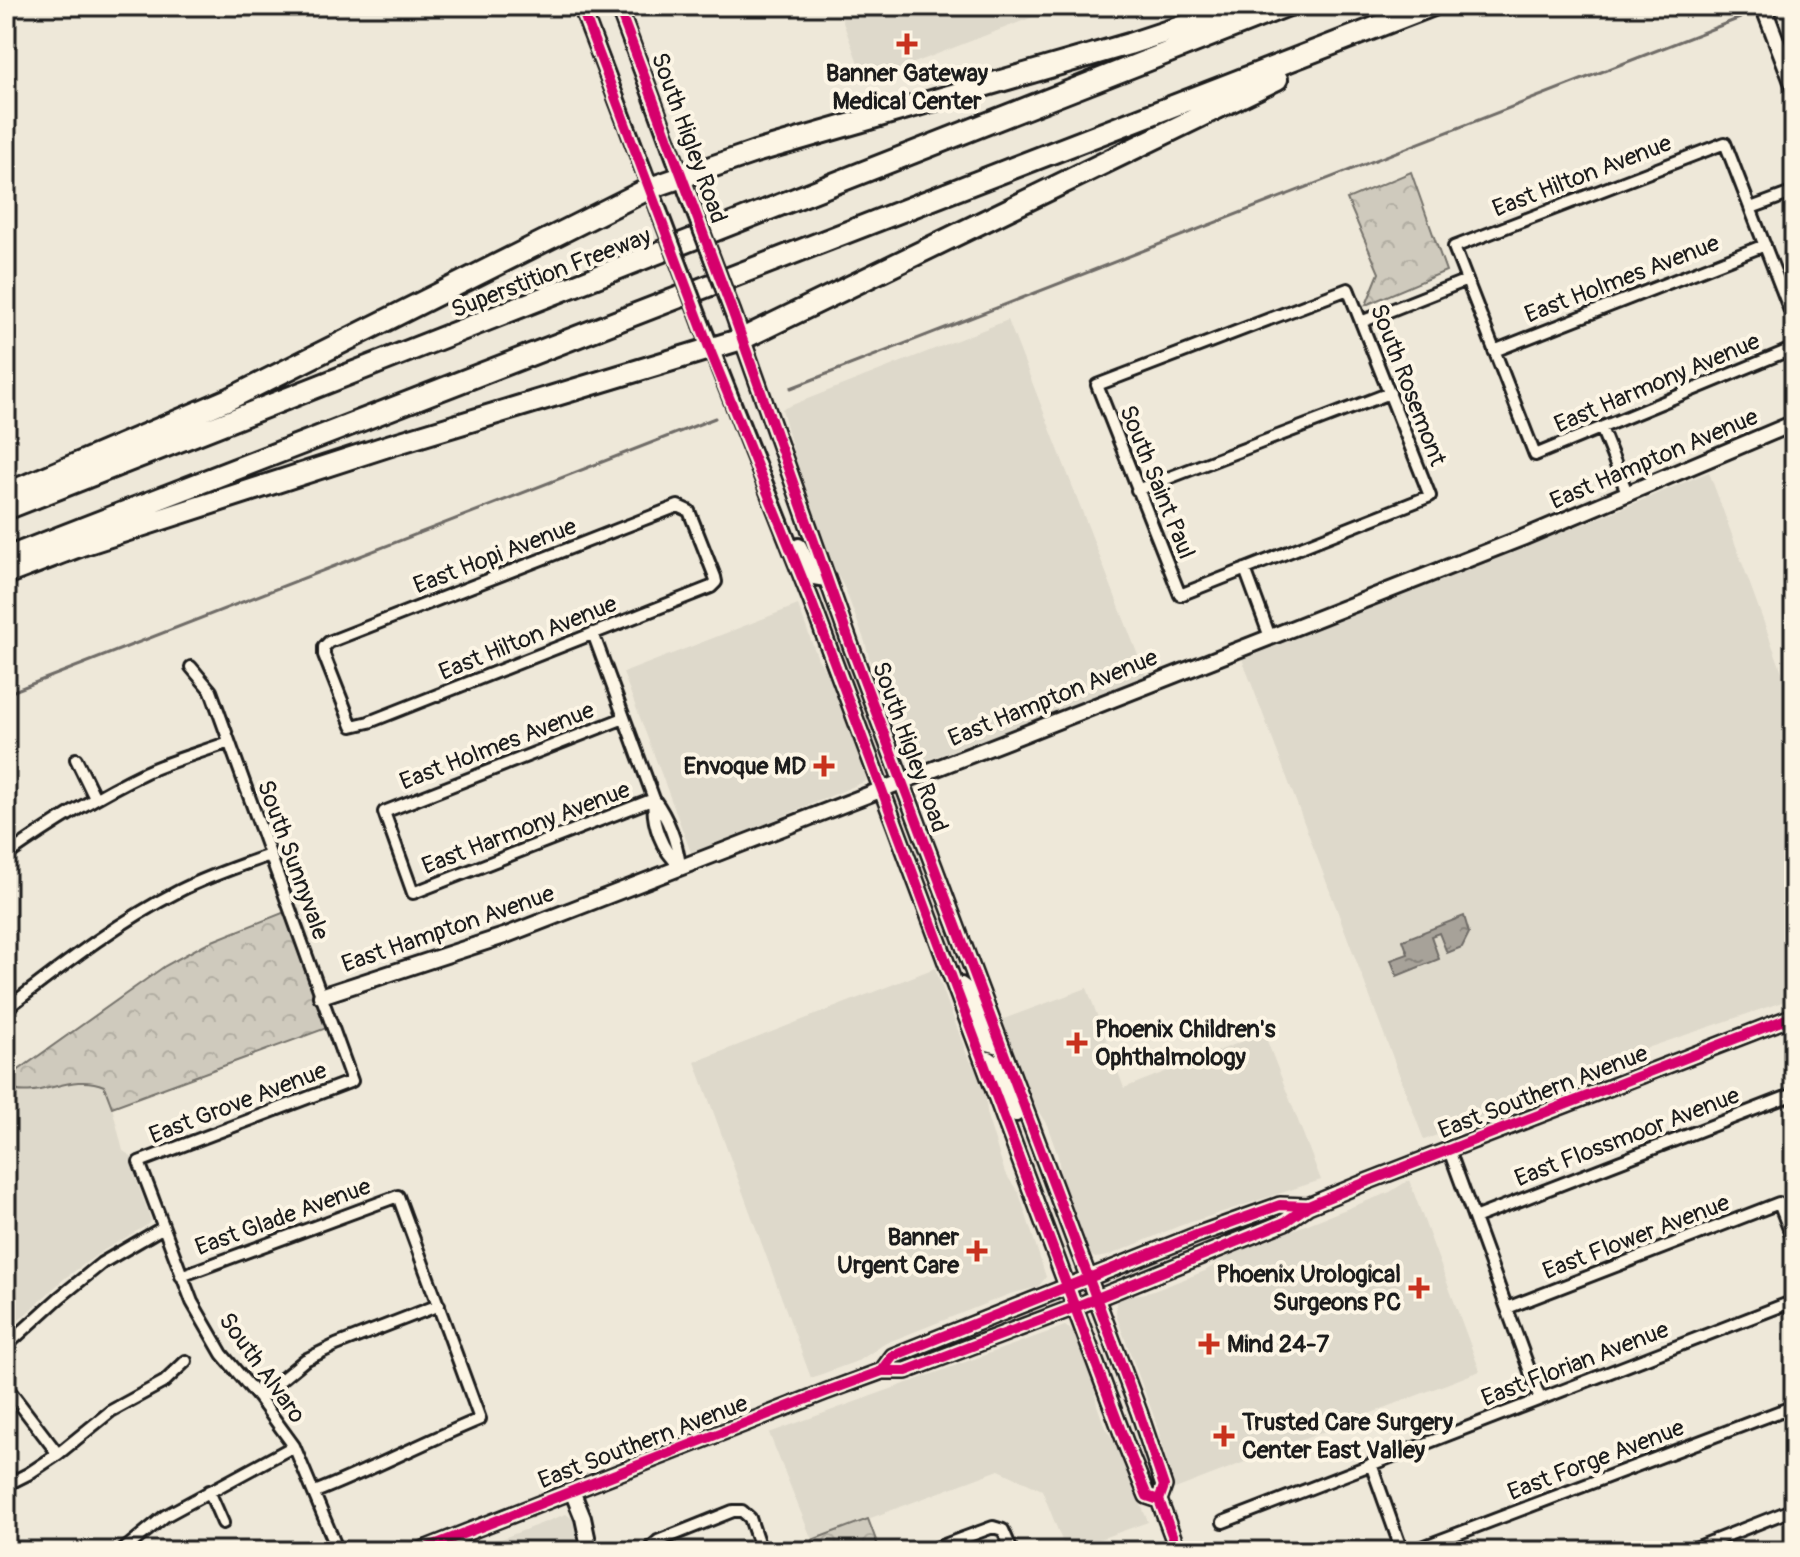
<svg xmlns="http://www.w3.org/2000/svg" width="1800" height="1557" font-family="Pangolin,sans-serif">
<defs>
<pattern id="park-crowns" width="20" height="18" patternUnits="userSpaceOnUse" patternTransform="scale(2)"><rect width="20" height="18" fill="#cfcabd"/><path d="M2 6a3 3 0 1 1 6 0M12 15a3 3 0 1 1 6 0" fill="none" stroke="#b1ada2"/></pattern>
<pattern id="water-ripples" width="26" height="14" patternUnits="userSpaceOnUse" patternTransform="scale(2)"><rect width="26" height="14" fill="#a7a299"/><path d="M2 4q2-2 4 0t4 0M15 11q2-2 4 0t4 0" fill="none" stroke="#87837c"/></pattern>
</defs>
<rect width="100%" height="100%" fill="#eee8d9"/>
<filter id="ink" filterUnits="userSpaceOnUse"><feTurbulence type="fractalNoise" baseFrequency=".0125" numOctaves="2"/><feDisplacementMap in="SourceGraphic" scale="16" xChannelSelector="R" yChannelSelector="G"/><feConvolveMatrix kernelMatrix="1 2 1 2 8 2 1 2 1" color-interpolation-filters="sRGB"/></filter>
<g filter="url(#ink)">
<path fill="#ded9cb" d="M 837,6 L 1061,6 L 865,82 Z
M 1008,320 L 1146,676 L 1011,729 L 916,764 L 910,762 L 901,753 L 877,687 L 865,642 L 845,589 L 830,561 L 799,473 L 782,409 Z
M 1709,472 L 1794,705 L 1794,998 L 1618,1058 L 1594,1075 L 1424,1140 L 1241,656 L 1611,513 Z
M 798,605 L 818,659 L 833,682 L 865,768 L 866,781 L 692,855 L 623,673 Z
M 935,968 L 967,1055 L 981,1079 L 985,1093 L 988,1119 L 1005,1173 L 1019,1193 L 1046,1277 L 1038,1287 L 1010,1294 L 886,1343 L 860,1360 L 811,1378 L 695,1062 Z
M 1087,988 L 1124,1088 L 1264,1033 L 1321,1180 L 1179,1226 L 1108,1256 L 1095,1258 L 1091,1255 L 1087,1250 L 1062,1185 L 1058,1156 L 1047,1125 L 1030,1098 L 1001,1020 Z
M 91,1081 L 104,1086 L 110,1099 L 123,1151 L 136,1159 L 135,1176 L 151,1220 L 149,1224 L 101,1252 L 65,1278 L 6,1332 L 6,1089 L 16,1092 L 71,1082 Z
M 1409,1180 L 1480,1371 L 1175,1489 L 1156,1422 L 1116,1315 L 1116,1302 L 1123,1297 L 1151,1292 L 1205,1271 L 1231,1254 L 1390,1192 Z
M 1065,1326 L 1073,1331 L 1093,1381 L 1097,1405 L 1105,1428 L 1116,1443 L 1148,1522 L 1066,1551 L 1042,1490 L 999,1470 L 812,1540 L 769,1433 Z
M 566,1514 L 574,1520 L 582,1551 L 470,1551 Z"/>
<path fill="url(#park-crowns)" stroke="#76736c" stroke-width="2" d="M 1411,172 L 1446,271 L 1366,305 L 1379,273 L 1347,199 Z
M 290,910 L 332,1026 L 112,1107 L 104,1086 C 70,1071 35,1103 6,1087 L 6,1079 L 165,966 L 205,944 Z
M 868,1519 L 880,1551 L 793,1551 L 812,1544 L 812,1540 Z"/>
<path fill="url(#water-ripples)" stroke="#6f6c67" stroke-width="2" d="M 1464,916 L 1469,933 L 1462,947 L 1447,953 L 1439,933 L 1431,936 L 1439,959 L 1397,976 L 1391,960 L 1408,954 L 1403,940 Z"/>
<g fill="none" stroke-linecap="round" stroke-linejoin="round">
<path stroke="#6f6c67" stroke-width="3" d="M 791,388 L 1740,18
M 6,694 L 715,418"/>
<g stroke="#1c1c1c" stroke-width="16">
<path id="street" d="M 1751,208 L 1794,192
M 1348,289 L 1430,496 L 1180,595 L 1097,385 Z
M 1794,321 L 1725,143 L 1454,247 L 1535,455 L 1794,348
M 1361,322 L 1467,280
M 1494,351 L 1765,245
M 1602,430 L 1628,495
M 1137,490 L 1390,393
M 678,506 L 689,511 L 715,577 L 716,582 L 711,587 L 369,722 L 352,726 L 324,655 L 324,647 L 329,642 Z
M 1245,569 L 1270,637
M 593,633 L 654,799 C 668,818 677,843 680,866
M 191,667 L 211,691 L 352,1081 L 139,1162 L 192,1302 L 222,1354 L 259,1398 L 294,1446 L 338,1551
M 624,718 L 384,812 L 413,893 L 654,799
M 76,759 L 95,798
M 654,799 C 651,823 662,851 680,866
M 6,856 C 51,824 96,796 146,772 C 173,760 202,752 229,742
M 6,1009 C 62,966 116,923 179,891 C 208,876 239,866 270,855
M 1449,1150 L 1540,1399
M 1474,1218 L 1794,1094
M 181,1276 L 398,1196 L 480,1419 C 424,1442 371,1470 315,1492
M 1507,1308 L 1779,1203 L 1794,1242
M 6,1346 L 60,1297 L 102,1263 L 162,1228
M 6,1386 L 58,1454
M 259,1398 L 305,1360 L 336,1345 L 439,1305
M 1371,1464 L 1402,1551
M 6,1485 L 28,1474 L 58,1454 L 111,1411 L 164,1382 L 186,1361
M 209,1491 L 223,1523
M 1223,1522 L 1794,1301
M 122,1551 L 165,1516 L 294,1446
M 651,1551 L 650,1548 L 658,1541 L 733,1511 L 742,1511 L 750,1518 L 761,1551
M 928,1551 L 993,1527 L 1003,1530 L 1012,1551
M 1082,1551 L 1090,1551
M 1412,1551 L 1794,1406
M 1688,1551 L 1794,1509"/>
</g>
<g stroke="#1c1c1c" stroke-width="20">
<path id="secondary" d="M 581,6 L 661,216
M 618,6 L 691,203
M 1763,6 L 1794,87
M 733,313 L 851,646 L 1139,1412 L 1164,1486 L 1159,1500 L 1178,1551
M 702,325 L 811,600 L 1127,1447 L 1147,1496 L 1159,1500
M 799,546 L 814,577 L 826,579
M 961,985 L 969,991 L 988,1041 L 991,1044 L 1000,1046
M 321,996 L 504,936 L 1004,742 L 1522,538 L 1794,423
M 984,1061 L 989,1059 L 996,1064 L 1016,1114
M 882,1371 L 893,1356 L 1199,1234 L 1280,1205 L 1308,1206
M 572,1491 L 583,1518 L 590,1551
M 419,1551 L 825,1392 L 882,1371 L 906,1371 L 1075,1307 L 1285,1222 L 1308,1206 L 1366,1182 L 1794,1016"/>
</g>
<g stroke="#1c1c1c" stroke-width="26">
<path id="highway" d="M 6,494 L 229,399 L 650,188 L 755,152 L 1129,44 L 1244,6
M 6,509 L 1286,6
M 6,558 L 1431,6
M 6,574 L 82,545 L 391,445 L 742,339 L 1277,79"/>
</g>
<use href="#street" stroke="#fcf5e5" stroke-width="10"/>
<use href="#secondary" stroke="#fcf5e5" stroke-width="14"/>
<use href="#highway" stroke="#fcf5e5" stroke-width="20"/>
<g stroke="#1c1c1c" stroke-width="20" stroke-linecap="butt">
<path id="secondary-bridge" d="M 691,203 L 733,313
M 661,216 L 702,325"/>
</g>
<use href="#secondary-bridge" stroke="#fcf5e5" stroke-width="14"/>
<g stroke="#fcf5e5" stroke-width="15">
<path id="cycleway" d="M 581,6 L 710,350 L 811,600 L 1127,1447 L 1147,1496 L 1159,1500
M 618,6 L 733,313 L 851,646 L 1139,1412 L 1164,1486 L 1159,1500 L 1178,1551
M 882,1371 L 893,1356 L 1199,1234 L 1280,1205 L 1308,1206
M 419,1551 L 825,1392 L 882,1371 L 906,1371 L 1075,1307 L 1285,1222 L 1308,1206 L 1366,1182 L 1794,1016"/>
</g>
<use href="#cycleway" stroke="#d6006c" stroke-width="10"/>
</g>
</g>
<g fill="#c8321e" stroke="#fcf5e5" stroke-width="3">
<path d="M903 32h8v8h8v8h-8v8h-8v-8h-8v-8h8z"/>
<path d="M820 754h8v8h8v8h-8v8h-8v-8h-8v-8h8z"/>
<path d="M1073 1031h8v8h8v8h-8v8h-8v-8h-8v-8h8z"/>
<path d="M973 1239h8v8h8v8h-8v8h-8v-8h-8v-8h8z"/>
<path d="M1415 1276h8v8h8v8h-8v8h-8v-8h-8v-8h8z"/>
<path d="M1205 1332h8v8h8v8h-8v8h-8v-8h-8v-8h8z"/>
<path d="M1220 1424h8v8h8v8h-8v8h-8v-8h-8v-8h8z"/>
</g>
<g text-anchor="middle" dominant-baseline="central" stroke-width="8" stroke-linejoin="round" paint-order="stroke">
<g font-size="24" font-weight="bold" fill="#1c1c1c" stroke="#fcf5e5" text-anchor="end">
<text x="907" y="73" text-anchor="middle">Banner Gateway<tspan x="907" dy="28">Medical Center</tspan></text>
<text x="806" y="766">Envoque MD</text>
<text x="1095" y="1029" text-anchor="start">Phoenix Children's<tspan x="1095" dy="28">Ophthalmology</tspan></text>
<text x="959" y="1237">Banner<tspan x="959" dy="28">Urgent Care</tspan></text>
<text x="1401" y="1274">Phoenix Urological<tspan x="1401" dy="28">Surgeons PC</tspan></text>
<text x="1227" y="1344" text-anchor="start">Mind 24-7</text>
<text x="1242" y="1422" text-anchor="start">Trusted Care Surgery<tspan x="1242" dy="28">Center East Valley</tspan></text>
</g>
<g font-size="24" fill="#1c1c1c" stroke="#fcf5e5">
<text transform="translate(689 138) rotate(70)">South Higley Road</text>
<text transform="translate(1582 176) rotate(-21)">East Hilton Avenue</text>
<text transform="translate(551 273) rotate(-21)">Superstition Freeway</text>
<text transform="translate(1622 279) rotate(-21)">East Holmes Avenue</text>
<text transform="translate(1657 383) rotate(-23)">East Harmony Avenue</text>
<text transform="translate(1408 385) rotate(69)">South Rosemont</text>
<text transform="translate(1654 459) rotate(-23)">East Hampton Avenue</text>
<text transform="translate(1157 482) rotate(68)">South Saint Paul</text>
<text transform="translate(495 556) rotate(-21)">East Hopi Avenue</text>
<text transform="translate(528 638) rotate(-22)">East Hilton Avenue</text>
<text transform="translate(1053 698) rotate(-22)">East Hampton Avenue</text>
<text transform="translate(497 746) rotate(-21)">East Holmes Avenue</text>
<text transform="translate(910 747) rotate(70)">South Higley Road</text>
<text transform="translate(526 828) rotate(-21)">East Harmony Avenue</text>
<text transform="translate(293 860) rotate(70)">South Sunnyvale</text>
<text transform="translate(448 929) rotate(-19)">East Hampton Avenue</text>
<text transform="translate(1543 1092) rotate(-21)">East Southern Avenue</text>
<text transform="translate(238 1103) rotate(-21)">East Grove Avenue</text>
<text transform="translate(1627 1137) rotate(-21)">East Flossmoor Avenue</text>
<text transform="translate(283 1217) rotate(-20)">East Glade Avenue</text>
<text transform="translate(1636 1237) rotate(-21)">East Flower Avenue</text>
<text transform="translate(1575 1364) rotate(-21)">East Florian Avenue</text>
<text transform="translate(262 1368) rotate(54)">South Alvaro</text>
<text transform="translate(643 1442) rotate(-21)">East Southern Avenue</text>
<text transform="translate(1596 1460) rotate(-21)">East Forge Avenue</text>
</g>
</g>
<rect width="1800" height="1557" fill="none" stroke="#fcf5e5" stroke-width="32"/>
<rect x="16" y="16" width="1768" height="1525" fill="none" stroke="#1c1c1c" stroke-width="3" filter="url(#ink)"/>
</svg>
